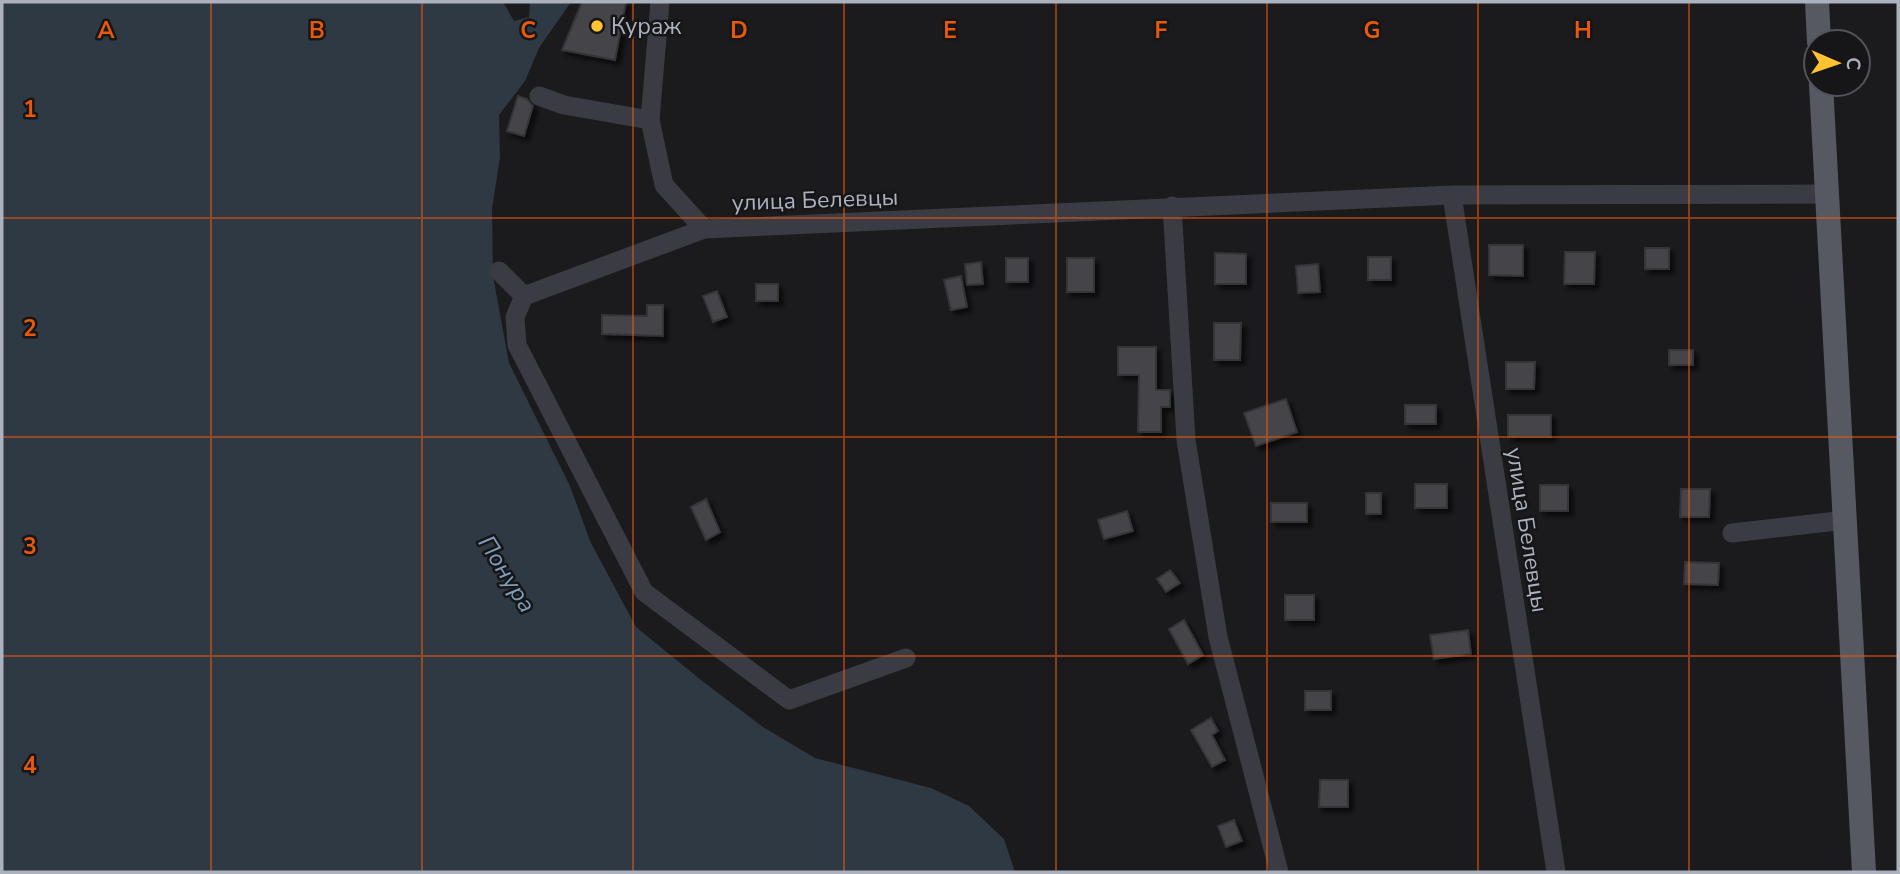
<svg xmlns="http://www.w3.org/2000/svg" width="1900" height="874" font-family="'Nunito Sans',sans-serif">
<defs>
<filter id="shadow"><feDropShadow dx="4.5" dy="4.5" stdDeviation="2" flood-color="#0009"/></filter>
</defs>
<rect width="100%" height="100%" fill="#1b1a1d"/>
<path fill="#2f3943" d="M 2,2 L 503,2 L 514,21 L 529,17 L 530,2 L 571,2 L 539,48 L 525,81 L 499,115 L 500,157 L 492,209 L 493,276 L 509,363 L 570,486 L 590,541 L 636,627 L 701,680 L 763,727 L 815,758 L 931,788 L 969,806 L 1004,839 L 1015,872 L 2,872 Z"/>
<path fill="#45454a" stroke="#353439" stroke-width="2" filter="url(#shadow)" d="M 582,2 L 626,2 L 615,60 L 562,50 Z
M 518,96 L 527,99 L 533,106 L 524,136 L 507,131 Z
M 1489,245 L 1523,245 L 1523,276 L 1489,275 Z
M 1645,248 L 1669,248 L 1669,269 L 1645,269 Z
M 1565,252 L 1595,252 L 1594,284 L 1564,284 Z
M 1215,253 L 1246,254 L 1246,284 L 1215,284 Z
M 1368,257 L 1391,257 L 1391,280 L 1368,280 Z
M 1006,258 L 1028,258 L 1028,282 L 1006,282 Z
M 1067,258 L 1094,258 L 1094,292 L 1067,292 Z
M 981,262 L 983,284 L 967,285 L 965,264 Z
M 1318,264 L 1320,292 L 1298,293 L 1296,266 Z
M 961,276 L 967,307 L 951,310 L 944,280 Z
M 756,284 L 778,284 L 778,301 L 756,301 Z
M 717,291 L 727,317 L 713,322 L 703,296 Z
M 647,305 L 663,305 L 663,336 L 602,334 L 602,315 L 647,316 Z
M 1214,323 L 1241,323 L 1240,360 L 1214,360 Z
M 1118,347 L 1156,347 L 1156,390 L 1170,390 L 1170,407 L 1161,407 L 1161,432 L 1138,432 L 1139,375 L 1118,375 Z
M 1669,350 L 1693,350 L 1693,365 L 1669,365 Z
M 1506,362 L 1535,362 L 1534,389 L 1506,389 Z
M 1286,399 L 1297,432 L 1256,446 L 1244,413 Z
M 1405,405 L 1436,405 L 1436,424 L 1405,424 Z
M 1508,415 L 1551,415 L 1551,437 L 1508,437 Z
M 1415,484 L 1447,484 L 1447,508 L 1415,508 Z
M 1540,485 L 1568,485 L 1568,511 L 1540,511 Z
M 1681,489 L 1710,489 L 1709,517 L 1680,517 Z
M 1366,493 L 1381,493 L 1381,514 L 1366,514 Z
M 706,499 L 720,532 L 706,540 L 691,507 Z
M 1271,503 L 1307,503 L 1307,522 L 1271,522 Z
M 1127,511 L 1133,531 L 1104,539 L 1098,520 Z
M 1685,562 L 1719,563 L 1718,585 L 1684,584 Z
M 1170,570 L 1180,583 L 1166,592 L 1157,579 Z
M 1285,595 L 1314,595 L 1314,620 L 1285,620 Z
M 1184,620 L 1203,655 L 1188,664 L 1169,629 Z
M 1468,630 L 1471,654 L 1434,659 L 1430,635 Z
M 1305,691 L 1331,691 L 1331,710 L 1305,710 Z
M 1211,718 L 1218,731 L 1212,735 L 1225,760 L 1212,767 L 1191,730 Z
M 1320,780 L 1348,780 L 1348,807 L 1319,807 Z
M 1234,820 L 1242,841 L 1226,847 L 1218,826 Z"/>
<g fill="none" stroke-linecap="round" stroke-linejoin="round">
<path stroke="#3b3c43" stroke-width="19" d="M 660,2 L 650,120 L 664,185 L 704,229 L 1452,195 L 1827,194
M 539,96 L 564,105 L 650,120
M 1452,195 L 1556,872
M 1172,206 L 1186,440 L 1218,637 L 1279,872
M 704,229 L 524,296 L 515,317 L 517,345 L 644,592 L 789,700 L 906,658
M 499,271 L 524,296
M 1732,533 L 1846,520"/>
<path stroke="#575962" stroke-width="24" d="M 1817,2 L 1819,42
M 1821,84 L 1864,872"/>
</g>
<path fill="none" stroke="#e8590c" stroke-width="2" stroke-opacity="0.55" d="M 211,2 L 211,872M 422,2 L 422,872M 633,2 L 633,872M 844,2 L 844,872M 1056,2 L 1056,872M 1267,2 L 1267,872M 1478,2 L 1478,872M 1689,2 L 1689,872M 2,218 L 1898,218M 2,437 L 1898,437M 2,656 L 1898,656"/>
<circle fill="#ffc231" stroke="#161518" stroke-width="2.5" cx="597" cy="26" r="7"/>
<g text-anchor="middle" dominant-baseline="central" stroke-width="5" stroke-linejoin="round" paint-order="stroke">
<g font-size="23" fill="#acb1be" stroke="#161518" text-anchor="start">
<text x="611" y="26">Кураж</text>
</g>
<g font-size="23" fill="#acb1be" stroke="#161518">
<text transform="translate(815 200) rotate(-2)">улица Белевцы</text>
<text transform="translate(1527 530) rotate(81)">улица Белевцы</text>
</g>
<g font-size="24" font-style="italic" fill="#819dbb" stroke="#161518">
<text transform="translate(507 574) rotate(58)">Понура</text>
</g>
</g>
<g font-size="23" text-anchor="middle" font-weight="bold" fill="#e8590c" stroke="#161518" stroke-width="5" stroke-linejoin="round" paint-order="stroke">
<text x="106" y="38">A</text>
<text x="317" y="38">B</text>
<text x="528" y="38">C</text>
<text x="739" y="38">D</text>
<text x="950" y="38">E</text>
<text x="1161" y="38">F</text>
<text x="1372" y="38">G</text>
<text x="1583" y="38">H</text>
<text x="30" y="117">1</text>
<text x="30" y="336">2</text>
<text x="30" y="554">3</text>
<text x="30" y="773">4</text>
</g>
<rect width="1900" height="874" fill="none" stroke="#acb1be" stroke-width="7"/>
<g transform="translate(1837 63) rotate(92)"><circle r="33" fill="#161518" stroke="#52535a" stroke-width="2"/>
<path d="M0-5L12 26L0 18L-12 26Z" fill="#ffc231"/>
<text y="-10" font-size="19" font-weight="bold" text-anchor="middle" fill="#acb1be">С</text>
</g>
</svg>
